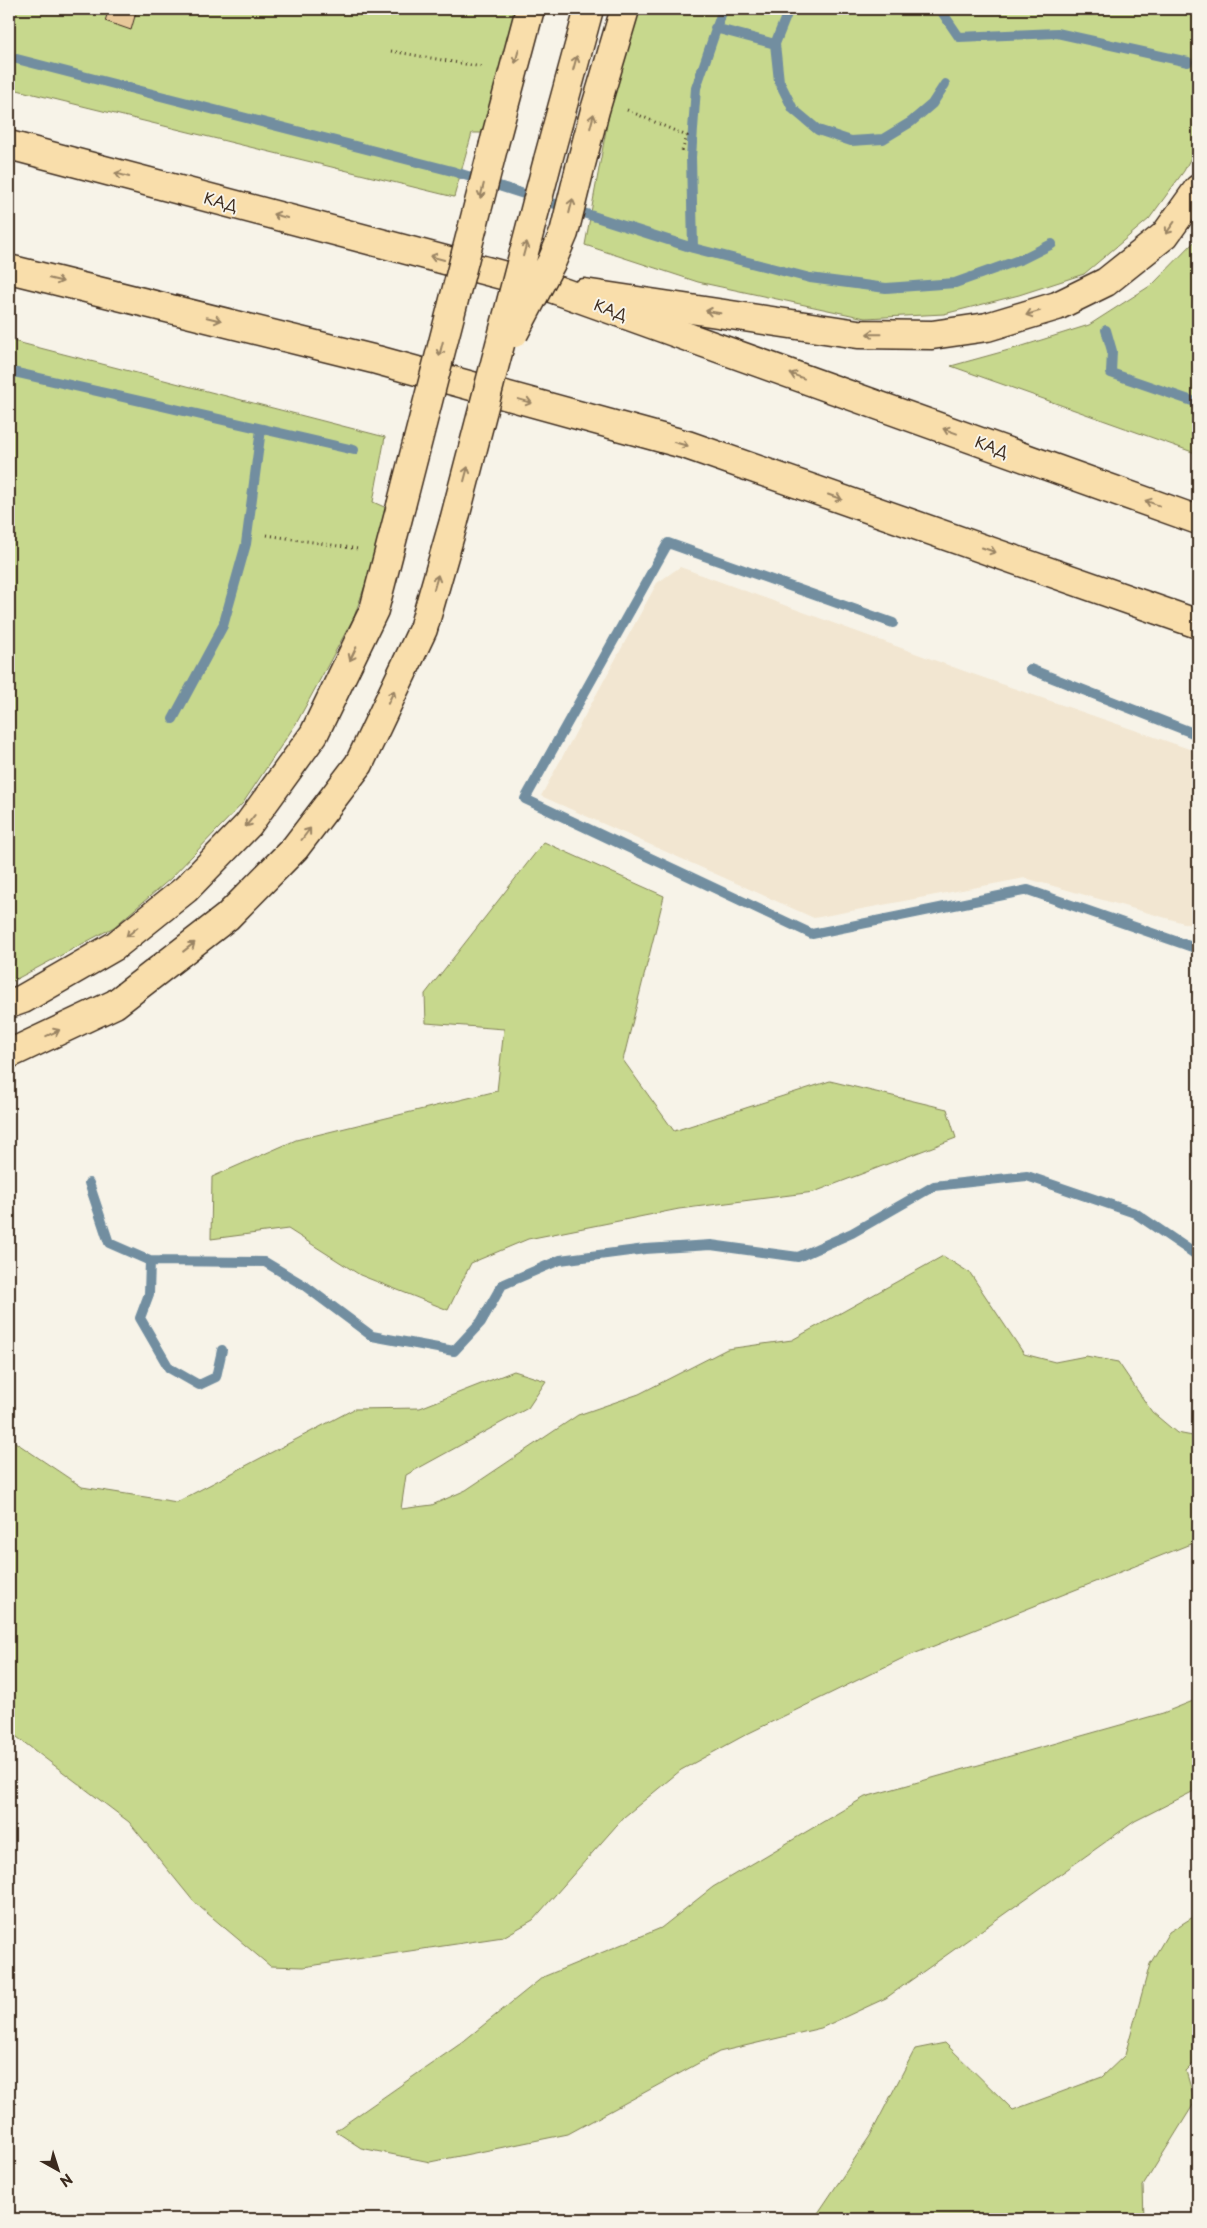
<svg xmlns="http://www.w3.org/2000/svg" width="1207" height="2228" font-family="'Playpen Sans',sans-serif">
<rect width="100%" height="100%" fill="#f7f3e8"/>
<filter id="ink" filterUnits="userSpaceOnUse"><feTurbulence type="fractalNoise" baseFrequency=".02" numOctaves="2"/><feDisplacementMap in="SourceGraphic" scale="10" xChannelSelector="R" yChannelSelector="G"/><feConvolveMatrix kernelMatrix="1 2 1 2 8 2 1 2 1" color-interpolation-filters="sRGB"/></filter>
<g filter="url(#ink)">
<path fill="#f2e6d1" d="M 680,567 L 964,671 L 1198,752 L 1198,927 L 1025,878 L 814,918 L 541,796 L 657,583 Z"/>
<path fill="#c7d88d" stroke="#818156" d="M 9,9 L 515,9 L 483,133 L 472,133 L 454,197 L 9,88 Z
M 636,9 L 1198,9 L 1198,144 L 1184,171 L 1149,219 L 1084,274 L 1019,295 L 944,314 L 865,318 L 698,282 L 585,245 L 611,103 Z
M 1198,238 L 1198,454 L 951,366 L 1016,348 L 1089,325 L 1153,284 Z
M 9,340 L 385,437 L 373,502 L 391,510 L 354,617 L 297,722 L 243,803 L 170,879 L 114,927 L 9,983 Z
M 544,842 L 664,896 L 623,1060 L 674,1131 L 830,1081 L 947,1109 L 956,1138 L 814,1192 L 679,1209 L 528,1239 L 471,1263 L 448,1310 L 360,1275 L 288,1229 L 211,1239 L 212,1177 L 296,1140 L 497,1091 L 504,1029 L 426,1023 L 425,994 Z
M 943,1256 L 970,1273 L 1024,1354 L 1055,1362 L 1086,1356 L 1118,1362 L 1152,1412 L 1177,1433 L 1198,1437 L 1198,1541 L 901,1659 L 747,1734 L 681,1770 L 624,1817 L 533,1920 L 503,1937 L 303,1967 L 270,1966 L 194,1902 L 129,1822 L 9,1731 L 9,1438 L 82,1487 L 177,1502 L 354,1409 L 420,1408 L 514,1371 L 546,1381 L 528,1408 L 406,1475 L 401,1509 L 432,1505 L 466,1490 L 578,1415 L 639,1394 L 727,1349 L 792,1340 Z
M 1198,1699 L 1198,1789 L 1135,1821 L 886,1998 L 821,2028 L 719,2052 L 568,2134 L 430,2162 L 361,2148 L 335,2131 L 460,2044 L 543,1977 L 661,1928 L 713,1887 L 865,1797 L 1163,1713 Z
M 1198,1914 L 1198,2059 L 1186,2071 L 1195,2102 L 1143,2186 L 1144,2219 L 814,2219 L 870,2136 L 915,2049 L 945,2043 L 1013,2110 L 1102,2077 L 1125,2055 L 1150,1964 L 1169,1932 Z"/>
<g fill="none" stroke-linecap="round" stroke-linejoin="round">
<path stroke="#728ea0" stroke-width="10" d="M 940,9 L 959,37 L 1057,33 L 1188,62
M 715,28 L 775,44 L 779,81 L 793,109 L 818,130 L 851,141 L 883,139 L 911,122 L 932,104 L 945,84
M 775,44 L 789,9
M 9,57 L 452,171 L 693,248 L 810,278 L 886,288 L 955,283 L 1022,259 L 1052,244
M 693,248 L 691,157 L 696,88 L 723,9
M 1106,330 L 1112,351 L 1111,373 L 1198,403
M 9,371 L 354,450
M 893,623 L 668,543 L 525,799 L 812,934 L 1028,890 L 1198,949
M 1030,669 L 1198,735
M 173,719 L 223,626 L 246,544 L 261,429
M 89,1183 L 109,1243 L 150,1261 L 265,1262 L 305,1286 L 372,1336 L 454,1351 L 481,1322 L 502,1285 L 560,1260 L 645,1249 L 711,1245 L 798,1257 L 852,1233 L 934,1186 L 1027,1176 L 1135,1213 L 1198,1256
M 150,1261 L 149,1294 L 140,1318 L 169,1368 L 199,1385 L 216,1377 L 222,1350"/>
</g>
<path fill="#e8c89a" stroke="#3b2a1e" d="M 109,9 L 137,9 L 131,30 L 105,21 Z"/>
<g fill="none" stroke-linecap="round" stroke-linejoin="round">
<g stroke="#3b2a1e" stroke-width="31">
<path id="primary" d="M 494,144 L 530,9
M 548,160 L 589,9
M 580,168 L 595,110 L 625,9
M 584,293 L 858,334 L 932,335 L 987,327 L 1057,306 L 1106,282 L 1165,235 L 1198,189
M 9,1004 L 23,999 L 115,946 L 186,889 L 248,825 L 314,734 L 374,610 L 401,506
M 9,1054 L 115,1004 L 227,917 L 295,848 L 359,764 L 423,629 L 454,521"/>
</g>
<g stroke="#3b2a1e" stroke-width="31">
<path id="motorway" d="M 9,145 L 551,288 L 1198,520
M 9,269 L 377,360 L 687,445 L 1198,624"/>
</g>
<path stroke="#3b2a1e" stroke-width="3" stroke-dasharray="1 4" stroke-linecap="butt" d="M 391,51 L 482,67
M 627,110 L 687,136 L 682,151
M 267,535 L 358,549"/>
<use href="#primary" stroke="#f9deab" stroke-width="28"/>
<use href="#motorway" stroke="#f9deab" stroke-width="28"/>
<g stroke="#3b2a1e" stroke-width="31" stroke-linecap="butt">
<path id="primary-bridge" d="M 514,333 L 552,261 L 564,233 L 580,168
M 401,506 L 494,144
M 454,521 L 548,160"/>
</g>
<use href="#primary-bridge" stroke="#f9deab" stroke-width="28"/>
</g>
<defs><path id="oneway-shaft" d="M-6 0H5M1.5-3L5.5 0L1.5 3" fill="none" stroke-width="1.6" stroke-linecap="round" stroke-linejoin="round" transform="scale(1.25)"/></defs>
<g stroke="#9a8464">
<use href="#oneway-shaft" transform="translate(517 56) rotate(105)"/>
<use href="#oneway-shaft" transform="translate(575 63) rotate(-75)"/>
<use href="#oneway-shaft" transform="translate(592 121) rotate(-76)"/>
<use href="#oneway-shaft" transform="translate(122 175) rotate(-165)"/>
<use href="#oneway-shaft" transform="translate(482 191) rotate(104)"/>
<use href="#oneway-shaft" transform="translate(571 206) rotate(-76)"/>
<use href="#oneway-shaft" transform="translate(280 216) rotate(-165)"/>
<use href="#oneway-shaft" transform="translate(1170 228) rotate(126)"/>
<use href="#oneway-shaft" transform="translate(525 249) rotate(-75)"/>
<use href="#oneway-shaft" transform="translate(437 258) rotate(-165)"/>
<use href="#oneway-shaft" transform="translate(56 280) rotate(14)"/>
<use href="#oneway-shaft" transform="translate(713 312) rotate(-171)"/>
<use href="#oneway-shaft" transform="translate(1033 313) rotate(163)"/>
<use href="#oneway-shaft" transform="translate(214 319) rotate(14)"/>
<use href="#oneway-shaft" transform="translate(874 334) rotate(-179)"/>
<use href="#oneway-shaft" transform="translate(441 349) rotate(104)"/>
<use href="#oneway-shaft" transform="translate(797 376) rotate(-160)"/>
<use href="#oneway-shaft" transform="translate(525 401) rotate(16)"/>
<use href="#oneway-shaft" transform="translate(950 431) rotate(-160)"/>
<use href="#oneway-shaft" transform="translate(681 444) rotate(16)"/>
<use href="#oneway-shaft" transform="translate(466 474) rotate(-75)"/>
<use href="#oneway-shaft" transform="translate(835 497) rotate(19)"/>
<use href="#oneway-shaft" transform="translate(1152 503) rotate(-160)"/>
<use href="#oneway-shaft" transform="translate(989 550) rotate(19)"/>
<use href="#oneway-shaft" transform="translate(436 582) rotate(-74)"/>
<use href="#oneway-shaft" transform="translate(353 654) rotate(116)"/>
<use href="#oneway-shaft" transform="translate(391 697) rotate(-65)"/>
<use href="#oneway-shaft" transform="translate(250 821) rotate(128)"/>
<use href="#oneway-shaft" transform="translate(306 834) rotate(-53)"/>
<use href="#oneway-shaft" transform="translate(132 932) rotate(141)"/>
<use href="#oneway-shaft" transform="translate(189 947) rotate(-38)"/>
<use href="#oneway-shaft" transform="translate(53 1033) rotate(-25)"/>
</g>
</g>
<g text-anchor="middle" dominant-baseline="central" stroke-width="4" stroke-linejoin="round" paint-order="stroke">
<g font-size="15" fill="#3b2a1e" stroke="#f7f3e8">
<text transform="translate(221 201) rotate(15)">КАД</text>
<text transform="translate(611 309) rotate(20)">КАД</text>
<text transform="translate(992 446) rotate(20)">КАД</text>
</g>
</g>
<rect width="1207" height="2228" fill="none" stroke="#f7f3e8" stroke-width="30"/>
<rect x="15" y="15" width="1177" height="2198" fill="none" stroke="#3b2a1e" stroke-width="2" filter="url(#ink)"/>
<g transform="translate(58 2170) rotate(141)" stroke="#f7f3e8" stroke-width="4" paint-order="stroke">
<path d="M0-4L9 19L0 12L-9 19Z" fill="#3b2a1e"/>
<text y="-8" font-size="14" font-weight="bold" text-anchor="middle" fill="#3b2a1e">N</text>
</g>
</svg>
